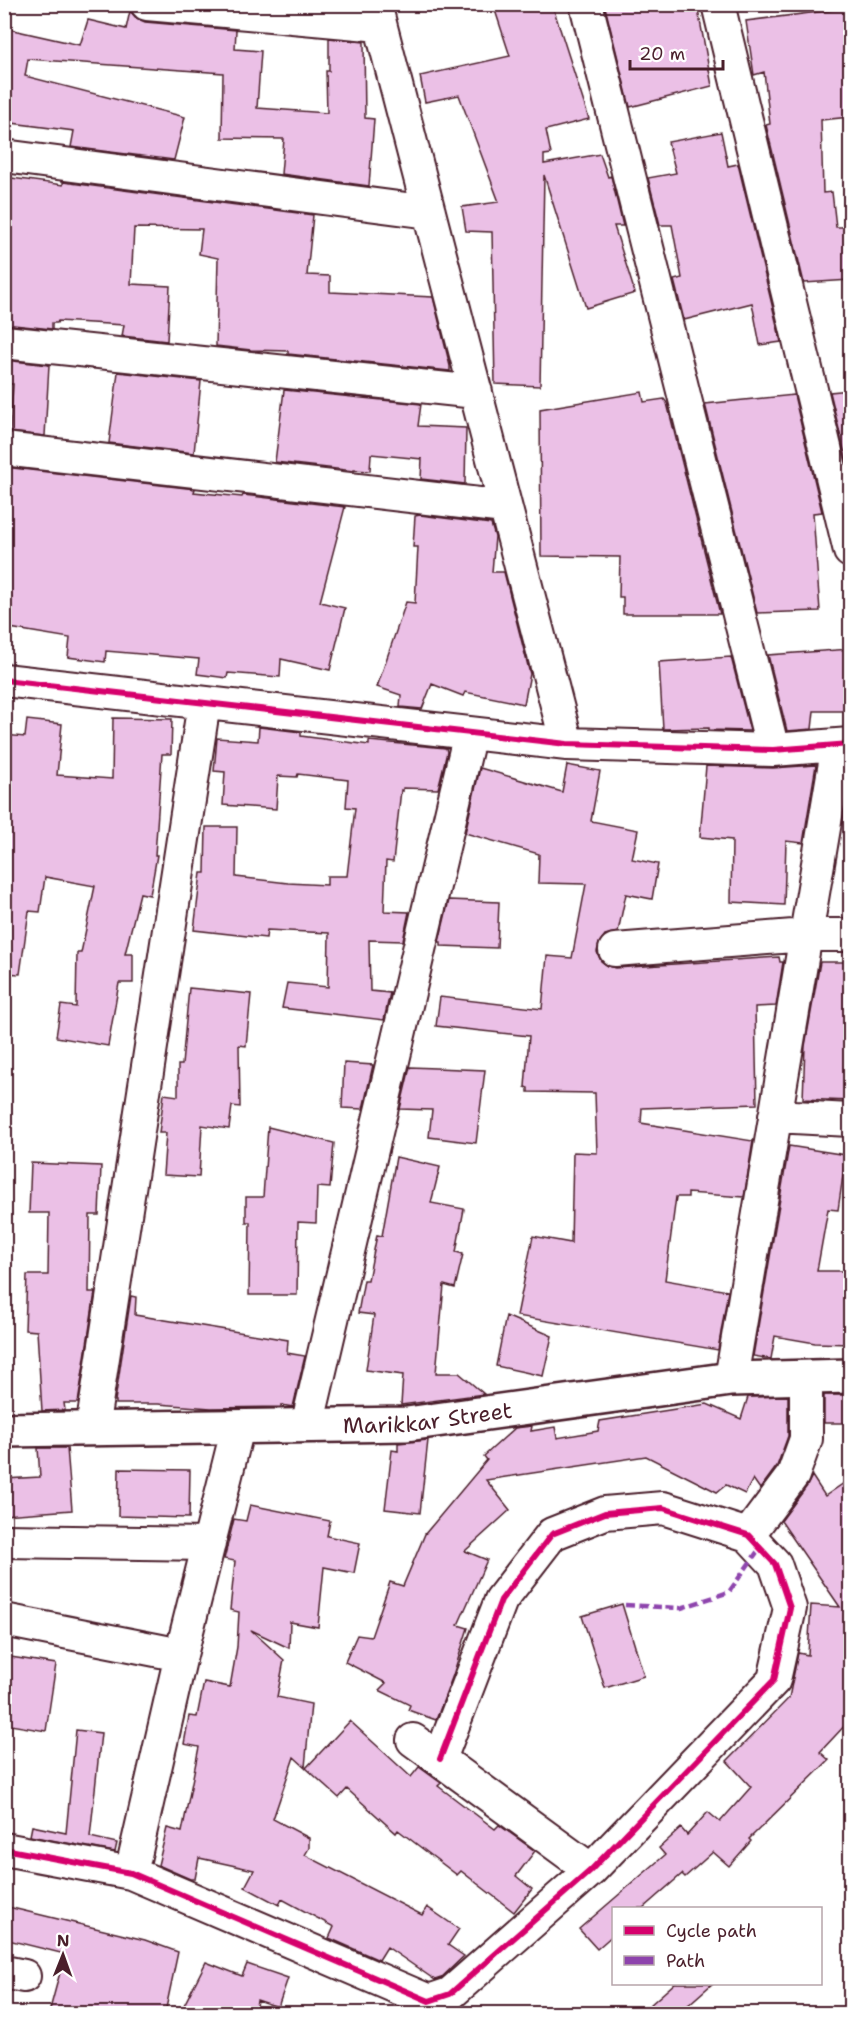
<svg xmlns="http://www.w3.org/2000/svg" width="855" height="2018" font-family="'Shantell Sans',sans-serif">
<rect width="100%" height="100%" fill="#fff"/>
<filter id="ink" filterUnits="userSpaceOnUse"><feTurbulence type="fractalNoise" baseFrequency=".0167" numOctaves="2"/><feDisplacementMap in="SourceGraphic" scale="12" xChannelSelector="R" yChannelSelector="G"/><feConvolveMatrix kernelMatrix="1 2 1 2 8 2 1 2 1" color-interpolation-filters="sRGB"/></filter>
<g filter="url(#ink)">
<path fill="#ebc0e6" stroke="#4a1f2b" stroke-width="1.5" d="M 493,4 L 552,4 L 589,119 L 546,130 L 551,154 L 544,155 L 544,164 L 600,154 L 608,177 L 611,176 L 623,226 L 614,226 L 635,293 L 586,308 L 544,175 L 540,386 L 495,384 L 492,232 L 466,231 L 462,207 L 499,202 L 459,95 L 425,102 L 420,76 L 510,56 Z
M 620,4 L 697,4 L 712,86 L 630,107 L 605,7 Z
M 850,8 L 850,117 L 821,120 L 823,193 L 832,192 L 836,227 L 850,227 L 850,280 L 804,283 L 766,125 L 770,124 L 764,72 L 754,75 L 746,21 Z
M 130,11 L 136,18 L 145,22 L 236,30 L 235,49 L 261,51 L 257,108 L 327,113 L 326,71 L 329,71 L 329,38 L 364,42 L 365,118 L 374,119 L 369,186 L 281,174 L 284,139 L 222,138 L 223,73 L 28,59 L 25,76 L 185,117 L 174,160 L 71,147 L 74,131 L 4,122 L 4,28 L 80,45 L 88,20 L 126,29 Z
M 721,132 L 728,166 L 738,164 L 781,342 L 760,345 L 752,303 L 684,320 L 674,280 L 682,278 L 672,225 L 660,225 L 648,178 L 676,173 L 668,142 Z
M 4,177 L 63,185 L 63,182 L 313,215 L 307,275 L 330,276 L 330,292 L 433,297 L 450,366 L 450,371 L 288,354 L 288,351 L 251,350 L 216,346 L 218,258 L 199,254 L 202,229 L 134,228 L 131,284 L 170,286 L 167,341 L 122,336 L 124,325 L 58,321 L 57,323 L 52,323 L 52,329 L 4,324 Z
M 4,360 L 49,365 L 45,436 L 10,432 L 13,384 L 4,384 Z
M 118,372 L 201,381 L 194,453 L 109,443 Z
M 284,390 L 421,404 L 418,426 L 466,428 L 465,484 L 421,479 L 422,459 L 371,454 L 370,471 L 354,470 L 354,471 L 275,462 Z
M 850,390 L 850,475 L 830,392 Z
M 642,392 L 644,402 L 664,399 L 667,403 L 720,614 L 623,614 L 623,597 L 619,597 L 620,557 L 541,556 L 540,409 Z
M 794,395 L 822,512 L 813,513 L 820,611 L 757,613 L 705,404 Z
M 4,467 L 195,489 L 194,492 L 242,497 L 243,495 L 345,507 L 320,602 L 345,608 L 330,670 L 281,659 L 280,677 L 228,673 L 227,678 L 197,674 L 199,659 L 106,651 L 105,662 L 68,657 L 70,638 L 4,627 Z
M 420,515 L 491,524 L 495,537 L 492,572 L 504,572 L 530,674 L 524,704 L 465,692 L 463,696 L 432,684 L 422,709 L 400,707 L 401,695 L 377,687 L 406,602 L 415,603 L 418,547 L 413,547 L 415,516 Z
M 850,649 L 849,711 L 814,711 L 812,729 L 787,731 L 768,655 Z
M 731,657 L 750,731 L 709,730 L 709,728 L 663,729 L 659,662 Z
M 113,718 L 172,719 L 171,754 L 162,754 L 155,855 L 157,855 L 150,895 L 140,893 L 125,954 L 133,954 L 133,983 L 119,983 L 108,1046 L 56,1037 L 61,1005 L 76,1007 L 77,953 L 81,953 L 95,886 L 45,877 L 40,912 L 29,911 L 20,974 L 4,973 L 4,735 L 25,737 L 27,720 L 62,724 L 57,775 L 112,779 Z
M 259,727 L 301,732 L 301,736 L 369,745 L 369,741 L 446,748 L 447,752 L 438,789 L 403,788 L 403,791 L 401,790 L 393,862 L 386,861 L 384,911 L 409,912 L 403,941 L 369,940 L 370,991 L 390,993 L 384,1020 L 282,1008 L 287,983 L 328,987 L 329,933 L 267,930 L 266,938 L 194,930 L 201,873 L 205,873 L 206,827 L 237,827 L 236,877 L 288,883 L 327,885 L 327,876 L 347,876 L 355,808 L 346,807 L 348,780 L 298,774 L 297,777 L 278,776 L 276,809 L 223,805 L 225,772 L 214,771 L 217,738 L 258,741 Z
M 567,765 L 600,771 L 591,821 L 638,830 L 632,859 L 658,864 L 652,899 L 626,894 L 618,932 L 605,935 L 599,943 L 597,952 L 601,961 L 608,966 L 616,968 L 779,957 L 780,962 L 783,962 L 776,1006 L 755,1007 L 757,1104 L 642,1108 L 641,1123 L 753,1141 L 744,1197 L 688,1193 L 688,1197 L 676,1197 L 665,1280 L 728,1291 L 718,1350 L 517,1316 L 533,1236 L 571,1243 L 573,1152 L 597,1153 L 595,1093 L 528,1092 L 528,1088 L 525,1087 L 529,1036 L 436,1026 L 440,997 L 542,1009 L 547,956 L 572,958 L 586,884 L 538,883 L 539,854 L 465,833 L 480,768 L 562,792 Z
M 816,765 L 803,843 L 786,841 L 784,905 L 731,902 L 732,840 L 700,837 L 706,766 L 773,768 Z
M 449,900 L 499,902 L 497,948 L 441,946 L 441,942 L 439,942 Z
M 820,962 L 850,962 L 850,1101 L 803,1099 L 805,1046 Z
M 189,988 L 251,994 L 246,1046 L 239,1045 L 240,1107 L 232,1106 L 229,1129 L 202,1125 L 199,1177 L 163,1175 L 166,1133 L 159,1133 L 164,1094 L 178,1096 L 178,1065 L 182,1065 Z
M 344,1063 L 373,1065 L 363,1109 L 342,1108 Z
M 410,1067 L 485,1070 L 476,1143 L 429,1137 L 432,1110 L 400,1109 Z
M 268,1127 L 334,1143 L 330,1188 L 317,1187 L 316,1223 L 298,1222 L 297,1295 L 249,1295 L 250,1222 L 246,1222 L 246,1197 L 263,1197 Z
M 789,1146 L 846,1155 L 838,1210 L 828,1209 L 817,1271 L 850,1271 L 850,1344 L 815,1343 L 775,1336 L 771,1359 L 753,1356 Z
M 396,1157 L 440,1167 L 431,1203 L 464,1209 L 456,1252 L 463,1254 L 455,1288 L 444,1285 L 436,1373 L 459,1373 L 484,1394 L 401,1405 L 403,1375 L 366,1370 L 374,1315 L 358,1313 L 364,1280 L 368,1280 L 377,1235 L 382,1236 Z
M 31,1163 L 101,1166 L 99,1215 L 90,1215 L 89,1292 L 95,1292 L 78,1403 L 64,1403 L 65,1410 L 42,1411 L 37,1331 L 25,1330 L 27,1275 L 48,1275 L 49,1213 L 29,1213 Z
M 131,1296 L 136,1297 L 135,1315 L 288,1340 L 287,1353 L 305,1356 L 293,1407 L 281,1405 L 281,1407 L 211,1408 L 158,1404 L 116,1404 L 116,1401 L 115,1401 Z
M 506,1316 L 552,1336 L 543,1376 L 496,1366 Z
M 824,1395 L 850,1395 L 850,1423 L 824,1423 Z
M 788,1396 L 788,1436 L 777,1466 L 760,1489 L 753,1479 L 745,1494 L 726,1485 L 717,1492 L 646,1456 L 486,1480 L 510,1510 L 465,1551 L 487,1560 L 458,1625 L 468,1628 L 453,1675 L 436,1720 L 408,1710 L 410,1705 L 379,1690 L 386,1683 L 345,1662 L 357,1635 L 371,1637 L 390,1582 L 403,1586 L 425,1534 L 487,1460 L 484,1456 L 515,1428 L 532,1426 L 531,1431 L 555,1427 L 557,1438 L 598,1431 L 600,1421 L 707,1404 L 741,1419 L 748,1397 Z
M 428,1440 L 420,1513 L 385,1509 L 392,1450 L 398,1451 L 398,1443 Z
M 38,1448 L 67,1448 L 72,1510 L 4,1515 L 4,1479 L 40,1477 Z
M 119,1469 L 190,1470 L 189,1518 L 118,1516 Z
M 812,1476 L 825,1496 L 850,1479 L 850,1720 L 820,1752 L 829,1760 L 749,1839 L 751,1841 L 729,1866 L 713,1852 L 685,1877 L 682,1874 L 643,1908 L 614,1908 L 614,1934 L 597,1949 L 579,1929 L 665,1855 L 659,1848 L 681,1828 L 687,1835 L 708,1812 L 720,1822 L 751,1787 L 727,1761 L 789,1698 L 798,1653 L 808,1655 L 811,1605 L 840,1607 L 781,1521 L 807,1486 Z
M 250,1505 L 330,1521 L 327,1536 L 360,1543 L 354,1573 L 324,1567 L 318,1627 L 290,1622 L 289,1648 L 251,1630 L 284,1660 L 277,1697 L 311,1704 L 305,1767 L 294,1757 L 273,1819 L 309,1838 L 309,1848 L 305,1855 L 422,1915 L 427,1907 L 459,1929 L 448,1945 L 464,1956 L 441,1978 L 435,1980 L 387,1947 L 379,1960 L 329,1938 L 334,1927 L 282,1899 L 279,1905 L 245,1887 L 254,1870 L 199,1858 L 195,1879 L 190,1879 L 158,1865 L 167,1828 L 182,1832 L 199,1747 L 184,1744 L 189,1716 L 197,1717 L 204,1682 L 230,1687 L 237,1647 L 239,1612 L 230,1610 L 235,1561 L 224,1559 L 234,1519 L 246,1521 Z
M 622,1604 L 644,1676 L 605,1688 L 582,1616 Z
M 4,1656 L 56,1664 L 46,1731 L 10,1725 L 11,1719 L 4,1718 Z
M 350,1721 L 411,1777 L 419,1767 L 441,1783 L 438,1786 L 495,1829 L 499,1825 L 535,1851 L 516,1876 L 532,1889 L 514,1912 L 461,1871 L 457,1875 L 398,1830 L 396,1833 L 347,1789 L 339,1798 L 306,1768 Z
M 76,1730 L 101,1733 L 90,1837 L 117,1843 L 115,1852 L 30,1836 L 32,1826 L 66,1833 Z
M 4,1906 L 145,1940 L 178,1952 L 165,2013 L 49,2013 L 65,1954 L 4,1939 Z
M 206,1962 L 242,1976 L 247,1964 L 288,1978 L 278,2007 L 257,2000 L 255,2013 L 180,2013 Z
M 675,1983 L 713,1983 L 679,2013 L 641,2013 Z"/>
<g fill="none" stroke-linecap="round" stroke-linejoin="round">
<g stroke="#4a1f2b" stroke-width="36">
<path id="minor" d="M 147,4 L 380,25
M 375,4 L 567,744
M 586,4 L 773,750
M 718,4 L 850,551
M 4,156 L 429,212
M 4,342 L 476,392
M 4,449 L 505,507
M 4,680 L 567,744 L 773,750 L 850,744
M 615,950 L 806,935 L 850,935
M 775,1116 L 850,1120
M 731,1379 L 838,745
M 307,1426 L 470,733
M 92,1429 L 204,703
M 748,1535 L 793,1475 L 806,1439 L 806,1378
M 4,1541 L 209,1544
M 4,1620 L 181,1655
M 413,1740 L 591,1870
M 4,1849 L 131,1873 L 429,2001 L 450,1994 L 591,1870 L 774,1680 L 790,1608 L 775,1564 L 748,1535 L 663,1508 L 605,1513 L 552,1534 L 501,1600 L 440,1759
M 131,1873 L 181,1655 L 238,1427
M 4,1972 L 24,1976"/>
</g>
<g stroke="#4a1f2b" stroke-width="38">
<g id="tertiary">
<path id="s1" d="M 4,1430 L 407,1424 L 731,1379 L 850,1376"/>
</g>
</g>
<use href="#minor" stroke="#fff" stroke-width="32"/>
<use href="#tertiary" stroke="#fff" stroke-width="33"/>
<path stroke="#8e44ad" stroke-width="4.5" stroke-dasharray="9 4.5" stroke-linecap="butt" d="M 625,1605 L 681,1608 L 729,1592 L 760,1548"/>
<g stroke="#fff" stroke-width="10">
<path id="cycleway" d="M 4,680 L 567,744 L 773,750 L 850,744
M 4,1849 L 131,1873 L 429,2001 L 450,1994 L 591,1870 L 774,1680 L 790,1608 L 775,1564 L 748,1535 L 663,1508 L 605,1513 L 552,1534 L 501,1600 L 440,1759"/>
</g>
<use href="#cycleway" stroke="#d6006c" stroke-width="6"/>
</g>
</g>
<g text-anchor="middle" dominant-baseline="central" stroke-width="6" stroke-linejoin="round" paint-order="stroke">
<g font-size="22" fill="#4a1f2b" stroke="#fff">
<text stroke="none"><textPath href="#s1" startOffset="424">Marikkar Street</textPath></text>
</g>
</g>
<rect width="855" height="2018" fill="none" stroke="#fff" stroke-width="24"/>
<rect x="12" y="12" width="831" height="1994" fill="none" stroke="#4a1f2b" stroke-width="2" filter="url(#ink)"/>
<rect x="612" y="1907" width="210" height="78" fill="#ffffff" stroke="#b7a5aa" stroke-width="1.5"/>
<rect x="624" y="1926" width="30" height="9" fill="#d6006c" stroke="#b7a5aa" stroke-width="1.5"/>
<text x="666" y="1937" font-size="18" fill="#4a1f2b">Cycle path</text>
<rect x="624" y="1956" width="30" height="9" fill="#8e44ad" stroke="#b7a5aa" stroke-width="1.5"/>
<text x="666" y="1967" font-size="18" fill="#4a1f2b">Path</text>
<g transform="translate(63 1955) rotate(1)" stroke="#ffffff" stroke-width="4.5" paint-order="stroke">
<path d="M0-4.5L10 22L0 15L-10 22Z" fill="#4a1f2b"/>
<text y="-9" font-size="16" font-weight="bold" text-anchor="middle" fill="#4a1f2b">N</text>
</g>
<path d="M630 60v9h93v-9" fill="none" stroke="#4a1f2b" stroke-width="3"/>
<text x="639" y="60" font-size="18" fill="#4a1f2b" stroke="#ffffff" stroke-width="4.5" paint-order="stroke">20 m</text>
</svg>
